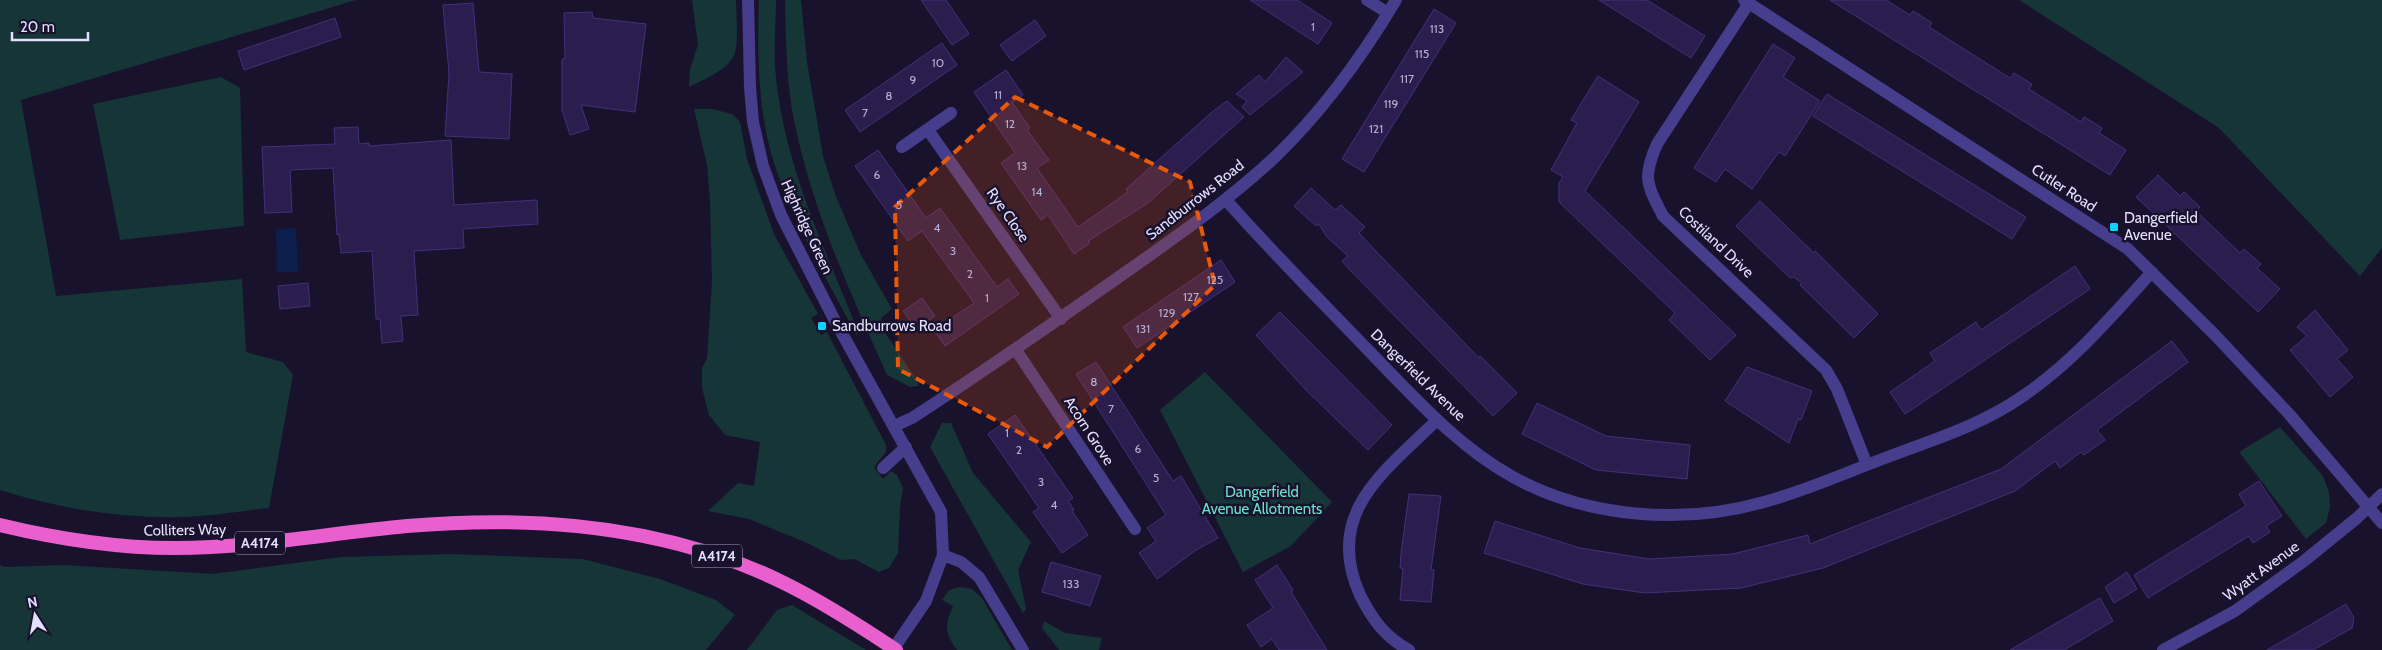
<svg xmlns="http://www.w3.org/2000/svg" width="2382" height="650" font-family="Cabin,sans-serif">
<rect width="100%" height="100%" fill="#19122d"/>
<path fill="#153537" d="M 0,0 L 356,0 L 21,100 L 56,296 L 242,279 L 246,352 L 283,362 L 293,375 L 269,508 C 233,512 195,519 158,517 C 106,516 50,506 0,490 Z
M 692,0 L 736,0 C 736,13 739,45 734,56 C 726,71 703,80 689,87 L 690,69 L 698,45 Z
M 759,0 L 776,0 C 776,21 774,43 775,65 C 781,158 823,244 857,329 L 857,336 C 827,280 794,224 774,163 C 758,113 757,53 759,0 Z
M 785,0 L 801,0 L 807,62 L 823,156 L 835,194 L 860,253 L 892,309 L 881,318 L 884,331 L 916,379 L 919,386 L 910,387 L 887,375 C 851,294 813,212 795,125 C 786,84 786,42 785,0 Z
M 2019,0 L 2382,0 L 2382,248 L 2360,276 L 2219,128 Z
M 221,77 L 240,88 L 244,226 L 120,240 L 93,104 Z
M 694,109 L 712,109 L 732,114 L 740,122 L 747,159 L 774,234 L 818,314 L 811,318 L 821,335 L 827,332 L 886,445 L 886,452 L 874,467 L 883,479 L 891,471 L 897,475 L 903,488 L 900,507 L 898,553 L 889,568 L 879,572 L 854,559 L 841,560 L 807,543 L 749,519 L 708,511 L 738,483 L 754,486 L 760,442 L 725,435 L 709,415 L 702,388 L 702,368 L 707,358 L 712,280 L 710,200 L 707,165 Z
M 1205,372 L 1332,502 L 1291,546 L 1243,572 L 1160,410 Z
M 942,423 L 951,423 L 973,473 L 1031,542 L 1018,570 L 1026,609 L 1023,613 L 930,447 Z
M 2280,427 L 2323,476 L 2329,492 L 2330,507 L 2326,523 L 2306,539 L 2239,452 Z
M 452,554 L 583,559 L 660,579 L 716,600 L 735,615 L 706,650 L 0,650 L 0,565 L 5,567 L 64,565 L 213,574 L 341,557 Z
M 960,587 L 972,589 L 982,598 L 1012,650 L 957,650 C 944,632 945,625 953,606 L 942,600 L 949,590 Z
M 792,605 L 866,650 L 747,650 L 777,610 Z
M 1044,621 L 1065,633 L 1102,638 L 1099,650 L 1059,650 L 1042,628 Z"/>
<path fill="#0b1e4c" d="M 296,228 L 298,272 L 277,272 L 276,229 Z"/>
<path fill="#2b1e4e" stroke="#44307a" d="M 921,0 L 946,0 L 969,34 L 952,45 Z
M 1250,0 L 1297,0 L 1332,23 L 1318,44 Z
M 1599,0 L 1647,0 L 1705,36 L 1691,58 Z
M 1830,0 L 1886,0 L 1910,15 L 1913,11 L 1932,23 L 1929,27 L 2010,78 L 2014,73 L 2032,84 L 2029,89 L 2081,122 L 2084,117 L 2102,128 L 2099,133 L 2126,150 L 2110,175 Z
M 473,3 L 479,72 L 512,74 L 509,139 L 445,136 L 449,73 L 443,5 Z
M 1434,9 L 1456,23 L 1364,172 L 1342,159 Z
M 592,12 L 593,18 L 646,24 L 635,112 L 581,105 L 589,129 L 570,135 L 562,110 L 562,59 L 565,59 L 564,13 Z
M 335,18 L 341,37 L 244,70 L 238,51 Z
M 1035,20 L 1046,36 L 1012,61 L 1000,45 Z
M 942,43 L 957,65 L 860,132 L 845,110 Z
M 1773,44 L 1795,58 L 1783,77 L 1820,101 L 1785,156 L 1779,152 L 1752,189 L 1725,169 L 1716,182 L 1694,168 Z
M 1286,57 L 1303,72 L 1250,115 L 1242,107 L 1247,101 L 1236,94 L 1259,75 L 1265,82 Z
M 1006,70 L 1023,95 L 1012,102 L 1030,128 L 1027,130 L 1049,160 L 1037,168 L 1078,227 L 1128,192 L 1126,189 L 1212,112 L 1227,101 L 1244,117 L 1148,203 L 1088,241 L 1090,243 L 1074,254 L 1048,215 L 1041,220 L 1001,163 L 1015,153 L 974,92 Z
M 1598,76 L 1639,102 L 1585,191 L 1736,335 L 1710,360 L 1669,320 L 1675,313 L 1559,202 L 1559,183 L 1563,177 L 1551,170 L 1577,123 L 1571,120 Z
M 1827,94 L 2026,217 L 2012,239 L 1813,116 Z
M 358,127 L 359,144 L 369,143 L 369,146 L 451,140 L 454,205 L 537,200 L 538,224 L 463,229 L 464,248 L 414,251 L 418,315 L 401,316 L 403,341 L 382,343 L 380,319 L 376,319 L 372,251 L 341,253 L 339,234 L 337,235 L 333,168 L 290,170 L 292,212 L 265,213 L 262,147 L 335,144 L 334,128 Z
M 878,150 L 926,218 L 940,208 L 997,287 L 1008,279 L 1019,294 L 945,346 L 934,330 L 974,303 L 922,231 L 908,241 L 855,166 Z
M 2158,175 L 2180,196 L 2184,192 L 2200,207 L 2196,211 L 2240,253 L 2244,249 L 2261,264 L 2257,268 L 2280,289 L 2258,312 L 2136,197 Z
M 1311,188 L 1335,210 L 1341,205 L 1365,227 L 1359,233 L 1372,247 L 1479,358 L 1480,356 L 1517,393 L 1493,416 L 1349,269 L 1342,261 L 1348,256 L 1327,237 L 1319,224 L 1316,226 L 1294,206 Z
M 1760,201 L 1814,253 L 1815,251 L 1878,314 L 1854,338 L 1800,285 L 1802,283 L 1794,277 L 1790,278 L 1736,226 Z
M 1221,260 L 1235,282 L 1137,348 L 1123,327 Z
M 2075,266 L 2090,289 L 1905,414 L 1890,392 L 1935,361 L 1930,353 L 1976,322 L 1981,330 Z
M 308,283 L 310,306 L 280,309 L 278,286 Z
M 922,298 L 935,316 L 916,329 L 903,311 Z
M 2315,310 L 2348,350 L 2337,359 L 2353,377 L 2330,397 L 2290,350 L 2307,336 L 2297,327 Z
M 1280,312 L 1392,425 L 1368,450 L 1305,389 L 1256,335 Z
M 2172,341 L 2188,362 L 2097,430 L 2105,440 L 2084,455 L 2081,452 L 2060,468 L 2055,461 L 2015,491 L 1823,568 L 1741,588 L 1645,593 L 1583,584 L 1484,553 L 1495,521 L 1580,548 L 1649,559 L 1733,554 L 1808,535 L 1810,544 L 2001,469 Z
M 1096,362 L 1173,481 L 1181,476 L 1218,538 L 1196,550 L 1157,579 L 1139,553 L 1156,541 L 1147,528 L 1166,515 L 1076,374 Z
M 1747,367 L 1812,391 L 1801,420 L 1798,419 L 1789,443 L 1725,401 Z
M 1537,403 L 1606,436 L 1690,445 L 1687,479 L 1596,470 L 1522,434 Z
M 1015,415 L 1073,498 L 1068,501 L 1074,510 L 1072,511 L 1088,535 L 1062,553 L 1033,512 L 1039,508 L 988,434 Z
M 2259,481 L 2282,516 L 2266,526 L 2270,532 L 2253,543 L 2249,536 L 2148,598 L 2134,575 L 2246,506 L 2239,494 Z
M 1409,494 L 1441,496 L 1431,570 L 1434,570 L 1431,602 L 1400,600 L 1403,568 L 1400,568 L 1401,553 Z
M 1051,562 L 1101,576 L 1090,606 L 1042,592 Z
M 1277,565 L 1293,590 L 1291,592 L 1327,650 L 1279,650 L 1272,639 L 1261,647 L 1247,625 L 1273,608 L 1255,580 Z
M 2127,572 L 2137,589 L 2114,603 L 2105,587 Z
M 2100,598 L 2113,621 L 2064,650 L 2010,650 Z
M 2346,604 L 2354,618 L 2352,628 L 2313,650 L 2267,650 Z"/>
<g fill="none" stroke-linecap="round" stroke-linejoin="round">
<path stroke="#463d8c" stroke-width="12" d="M 748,0 L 750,87 L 753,122 L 763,166 L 781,215 L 834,319 L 941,512 L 943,555 L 926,601 L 894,648
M 1367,0 L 1388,13
M 1744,0 L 2128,249 L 2215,335 L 2289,414 L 2382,523
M 1749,3 L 1657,144 C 1642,178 1647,185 1663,216 L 1826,370 L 1837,389 L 1867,465
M 928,130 L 1061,319
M 902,147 L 951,113
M 1226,200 C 1272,252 1321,301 1369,351 C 1413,396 1457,446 1513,477 C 1587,518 1683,525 1764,502 C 1805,491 1845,473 1885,458 C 1932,440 1982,425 2023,396 C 2073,362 2112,316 2152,272
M 1016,350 L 1135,529
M 894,426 L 912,418 C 988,369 1062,317 1136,265 C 1184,231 1231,198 1274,158 C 1322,112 1362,57 1396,0
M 883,468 L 906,447
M 943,555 L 961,562 L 979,577 L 1023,650
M 1409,650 C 1385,637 1372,619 1360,595 C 1323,513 1385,471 1437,420
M 2163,650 L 2235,611 L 2304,561 L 2357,518 L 2382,494"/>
<path stroke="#e85fcd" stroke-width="14" d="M 0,525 C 58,539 115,548 175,548 C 253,548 330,533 407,526 C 535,515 667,525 784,583 C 823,602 860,626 896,650"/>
</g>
<path fill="#e8590c" fill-opacity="0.2" stroke="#e8590c" stroke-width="4" stroke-dasharray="10 6" stroke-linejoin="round" d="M 1015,97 L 1190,182 L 1215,285 L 1047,447 L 898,369 L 895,207 Z"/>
<g fill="#0ad3ff" stroke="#19122d" stroke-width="2">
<rect x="2109" y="222" width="10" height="10" rx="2.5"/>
<rect x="817" y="321" width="10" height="10" rx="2.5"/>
</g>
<g text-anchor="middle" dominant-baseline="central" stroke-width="5" stroke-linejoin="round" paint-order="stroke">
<g font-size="12" fill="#b6aed3">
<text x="1313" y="26">1</text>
<text x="1437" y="28">113</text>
<text x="1422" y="53">115</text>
<text x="938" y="62">10</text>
<text x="1407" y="78">117</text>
<text x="913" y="79">9</text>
<text x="998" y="94">11</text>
<text x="889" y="95">8</text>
<text x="1391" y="103">119</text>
<text x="865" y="112">7</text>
<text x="1010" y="123">12</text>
<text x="1376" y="128">121</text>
<text x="1022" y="165">13</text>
<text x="877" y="174">6</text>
<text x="1037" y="191">14</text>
<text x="899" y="204">5</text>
<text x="937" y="227">4</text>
<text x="953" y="250">3</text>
<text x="970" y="273">2</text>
<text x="1215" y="279">125</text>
<text x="1191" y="296">127</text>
<text x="987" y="297">1</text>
<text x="1167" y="312">129</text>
<text x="1143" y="328">131</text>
<text x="1094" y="381">8</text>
<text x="1111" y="408">7</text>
<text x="1007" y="432">1</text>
<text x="1138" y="448">6</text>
<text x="1019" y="449">2</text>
<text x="1156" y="477">5</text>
<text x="1041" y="481">3</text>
<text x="1054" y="504">4</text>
<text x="1071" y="583">133</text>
</g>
<g fill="#19122d" stroke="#a7a1c0" stroke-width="1">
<rect x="235" y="531.5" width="50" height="23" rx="4"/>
<rect x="692" y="544.5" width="50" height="23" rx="4"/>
</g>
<g font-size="14" font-weight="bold" fill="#e4deff">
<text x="260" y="543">A4174</text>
<text x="717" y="556">A4174</text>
</g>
<g font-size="15" fill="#e4deff" stroke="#19122d">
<text transform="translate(2064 188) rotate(33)">Cutler Road</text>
<text transform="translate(1195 200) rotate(-38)">Sandburrows Road</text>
<text transform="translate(1008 215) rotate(55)">Rye Close</text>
<text transform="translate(807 227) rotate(65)">Highridge Green</text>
<text transform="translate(1716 242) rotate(43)">Costiland Drive</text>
<text transform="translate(1418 375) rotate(44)">Dangerfield Avenue</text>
<text transform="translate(1089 431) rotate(57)">Acorn Grove</text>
<text transform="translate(185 530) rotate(-1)">Colliters Way</text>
<text transform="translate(2261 571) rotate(-36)">Wyatt Avenue</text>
</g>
<g font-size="15" fill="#e4deff" stroke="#19122d" text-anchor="start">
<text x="2124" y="218">Dangerfield<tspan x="2124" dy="17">Avenue</tspan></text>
<text x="832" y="326">Sandburrows Road</text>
</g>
<g font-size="15" fill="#67e2cd" stroke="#19122d">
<text x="1262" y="492">Dangerfield<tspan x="1262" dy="17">Avenue Allotments</tspan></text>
</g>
</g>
<g transform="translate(35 615) rotate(349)" stroke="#19122d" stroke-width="4" paint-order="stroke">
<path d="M0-4L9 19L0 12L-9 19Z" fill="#e4deff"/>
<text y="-8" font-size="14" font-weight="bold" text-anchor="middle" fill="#e4deff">N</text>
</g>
<path d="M12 32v8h76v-8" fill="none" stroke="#e4deff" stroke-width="2.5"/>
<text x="20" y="32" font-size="15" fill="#e4deff" stroke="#19122d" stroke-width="4" paint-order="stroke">20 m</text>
</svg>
